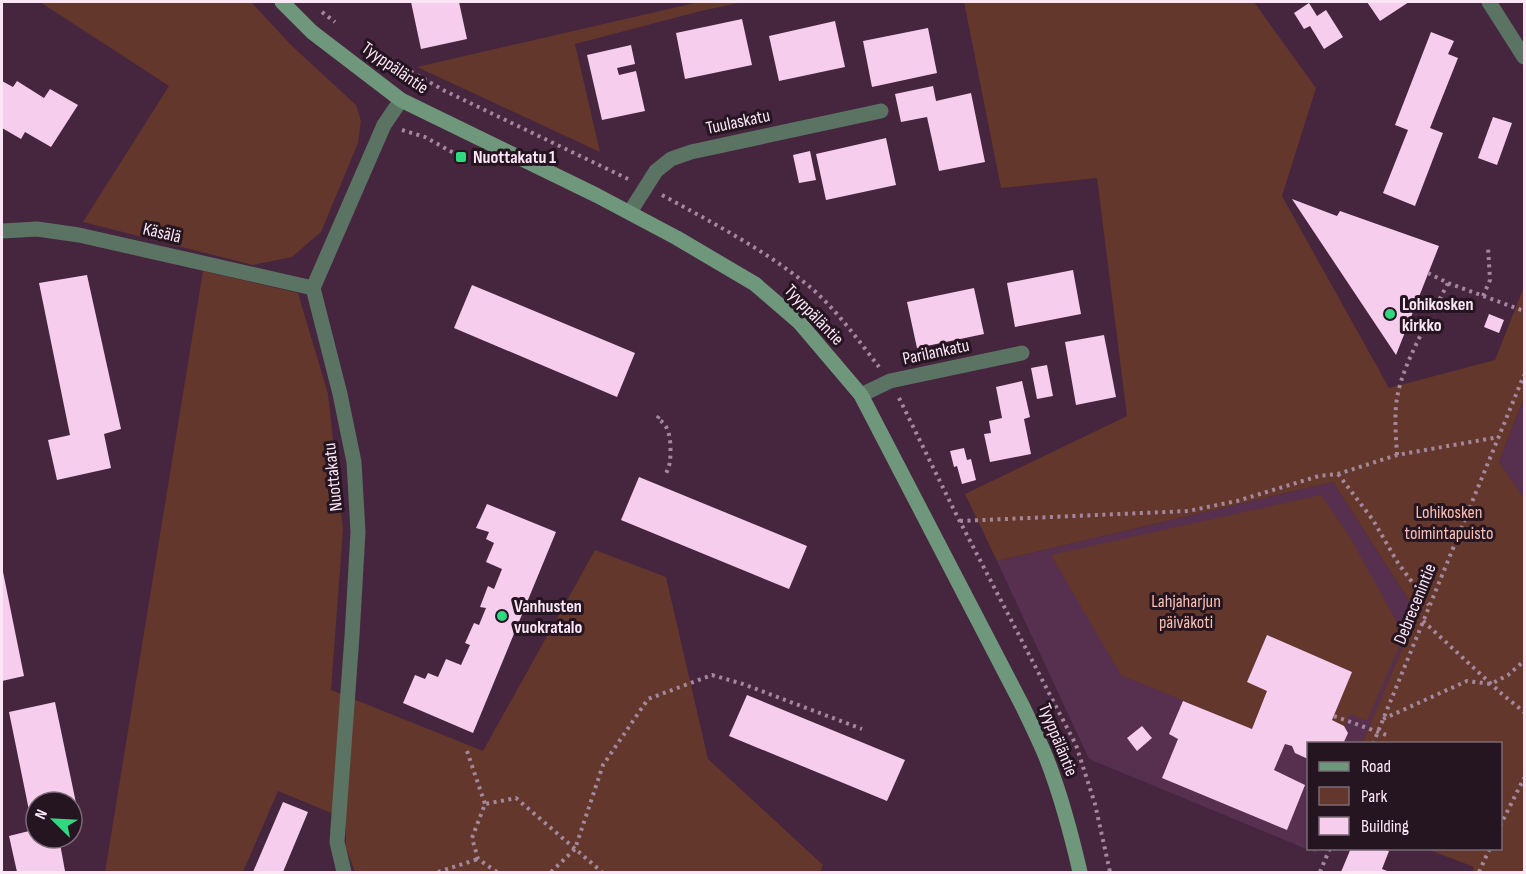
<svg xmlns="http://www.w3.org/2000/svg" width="1526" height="874" font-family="'Sofia Sans Condensed',sans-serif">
<rect width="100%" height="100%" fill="#46253f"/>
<path fill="#56304e" d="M 1524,398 L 1524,499 L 1499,462 Z
M 1333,482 L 1417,613 L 1362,743 L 1308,744 L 1308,848 L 1318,849 L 1316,853 L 1089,759 L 997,561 Z"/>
<path fill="#63372b" d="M 40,2 L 251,2 L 292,46 L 356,105 L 361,121 L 358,143 L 321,232 L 292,257 L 253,265 L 83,222 L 169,86 Z
M 699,2 L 743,2 L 701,11 L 575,44 L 600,152 L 417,67 Z
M 964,2 L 1254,2 L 1316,88 L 1282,196 L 1389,388 L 1495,360 L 1524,287 L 1524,398 L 1499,462 L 1524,498 L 1524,872 L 1472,872 L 1474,867 L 1427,849 L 1500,848 L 1500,744 L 1362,743 L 1417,613 L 1333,482 L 997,561 L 965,494 L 1127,416 L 1097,178 L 1001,188 Z
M 203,271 L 298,293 L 328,394 L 343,529 L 331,690 L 483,751 L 595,550 L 666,577 L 708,759 L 823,865 L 820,872 L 355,872 L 346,848 L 346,819 L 278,791 L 243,872 L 105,872 Z
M 1321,495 L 1348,534 L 1397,622 L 1402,640 L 1367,721 L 1350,714 L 1344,726 L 1332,720 L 1352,672 L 1267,635 L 1247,681 L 1267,691 L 1252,729 L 1121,675 L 1051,555 Z"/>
<path fill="#f7cded" d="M 411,2 L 459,2 L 467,39 L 421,49 Z
M 1367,2 L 1409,2 L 1380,21 Z
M 1309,3 L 1317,16 L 1326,10 L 1343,37 L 1324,49 L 1310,26 L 1304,29 L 1294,13 Z
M 742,19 L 752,65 L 685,79 L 676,33 Z
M 835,21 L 845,67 L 779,81 L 769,36 Z
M 928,28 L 937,73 L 872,87 L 863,41 Z
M 1431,32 L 1454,41 L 1448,54 L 1458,58 L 1430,128 L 1443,133 L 1415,206 L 1383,193 L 1408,130 L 1395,125 Z
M 631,45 L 635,64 L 617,68 L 619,75 L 636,71 L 645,111 L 602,120 L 587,55 Z
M 2,81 L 13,87 L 17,81 L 44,98 L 50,89 L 78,105 L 51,147 L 25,132 L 21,139 L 2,128 Z
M 933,86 L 936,101 L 971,93 L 985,162 L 939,171 L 927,117 L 901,122 L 895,94 Z
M 1493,117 L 1512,123 L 1497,165 L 1478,158 Z
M 886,138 L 896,185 L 826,200 L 816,154 Z
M 810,151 L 816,180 L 799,183 L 793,155 Z
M 1292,199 L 1337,216 L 1340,211 L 1439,246 L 1396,355 Z
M 1073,270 L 1081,314 L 1015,327 L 1007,283 Z
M 87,275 L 121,429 L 104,434 L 111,468 L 57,480 L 48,440 L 70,435 L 39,283 Z
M 472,285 L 635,353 L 617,397 L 454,328 Z
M 974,288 L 984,334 L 917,348 L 907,302 Z
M 1489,314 L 1504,320 L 1499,333 L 1484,327 Z
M 1104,335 L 1116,397 L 1076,405 L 1065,342 Z
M 1047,365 L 1053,396 L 1037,399 L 1031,368 Z
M 1022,381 L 1030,417 L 1024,419 L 1031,454 L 990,462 L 984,434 L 991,433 L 989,421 L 1002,418 L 996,387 Z
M 964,448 L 967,460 L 971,459 L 976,480 L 962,484 L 957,466 L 954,467 L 950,451 Z
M 639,477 L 807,546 L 789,589 L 621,520 Z
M 487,504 L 556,532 L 473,733 L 403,703 L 415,675 L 425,679 L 428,673 L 438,677 L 446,659 L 461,665 L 470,645 L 465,643 L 474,623 L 479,625 L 486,608 L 480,607 L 488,586 L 494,589 L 502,569 L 486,562 L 494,543 L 486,539 L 489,532 L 476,528 Z
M 3,572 L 24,676 L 2,681 L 2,572 Z
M 1267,635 L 1352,672 L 1332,720 L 1344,726 L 1348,733 L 1343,744 L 1308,744 L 1308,759 L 1295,753 L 1292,746 L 1285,744 L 1274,770 L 1305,785 L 1287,830 L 1162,778 L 1178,739 L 1169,734 L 1183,701 L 1252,729 L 1267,691 L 1247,682 Z
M 747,695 L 905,760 L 887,801 L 729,736 Z
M 55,702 L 81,827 L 72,829 L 72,802 L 36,802 L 36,838 L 59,838 L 65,871 L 58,872 L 17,872 L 9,836 L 33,830 L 9,712 Z
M 1142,726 L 1152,738 L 1137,751 L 1127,738 Z
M 283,802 L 308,812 L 283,872 L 253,872 Z
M 1351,848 L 1382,848 L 1389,851 L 1382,869 L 1390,872 L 1341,872 Z"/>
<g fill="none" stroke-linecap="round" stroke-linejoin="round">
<path stroke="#a3879c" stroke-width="4" stroke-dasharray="3 4.5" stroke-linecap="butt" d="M 322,12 L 335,22
M 365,45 L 445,91 L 628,179
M 402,130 L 425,137 L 461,157
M 662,195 C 713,223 765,250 810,287 C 835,308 859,341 879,367
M 1428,273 L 1448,283 L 1524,311
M 1483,296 L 1490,280 L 1488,247
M 899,398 L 954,510 L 1076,745 L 1095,804 L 1110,872
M 659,416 L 657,419 C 672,424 671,448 670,462 C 669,467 667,471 665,476
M 1397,455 C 1396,436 1394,417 1397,398 C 1403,362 1431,317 1448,283
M 1338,474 L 1373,520 L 1398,563 L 1429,605
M 960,521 L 1188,511 L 1237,501 L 1319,476 L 1338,474 L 1397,455 L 1499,437
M 1423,621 L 1502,694 L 1524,712
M 1334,716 L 1389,736
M 1383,719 L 1467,681 L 1491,684 L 1508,675 L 1524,661
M 1373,744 L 1524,375
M 467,751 L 485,804
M 1500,826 L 1524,778
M 438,872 L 478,859
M 497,872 L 478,859 L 472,838 L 485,804 L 516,798 L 602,872
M 551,872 L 575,849 L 603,765 L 648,699 L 712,675 L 743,684 L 862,729
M 1320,872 L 1330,848
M 1479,872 L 1490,848"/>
<path stroke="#5a7362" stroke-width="15" d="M 1489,2 L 1524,57
M 630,212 L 656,171 L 671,159 L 691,152 L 881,111
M 2,231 L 37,229 L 79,235 L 313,288
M 861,395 L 890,381 L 1022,353
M 344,872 L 337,842 L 352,636 L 358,532 L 354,462 L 340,394 L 313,288 L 384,125 L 401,100"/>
<path stroke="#6e977b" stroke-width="15" d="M 282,2 L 312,32 L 401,100 L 596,195 L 677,238 L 755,284 L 799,322 L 861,395 L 1023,707 C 1031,724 1039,740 1046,757 C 1061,795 1071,833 1080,872"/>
</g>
<g fill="#30d882" stroke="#241520" stroke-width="2">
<rect x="455" y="151" width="12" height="12" rx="3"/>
<circle cx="1390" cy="314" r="6"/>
<circle cx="502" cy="616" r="6"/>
</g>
<g text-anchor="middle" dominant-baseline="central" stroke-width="6" stroke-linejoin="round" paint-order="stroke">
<g font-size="18" fill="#fce6f6" stroke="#241520">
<text transform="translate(395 68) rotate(35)">Tyyppäläntie</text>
<text transform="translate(738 122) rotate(-12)">Tuulaskatu</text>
<text transform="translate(162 233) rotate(13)">Käsälä</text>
<text transform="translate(814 315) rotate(46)">Tyyppäläntie</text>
<text transform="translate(936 352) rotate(-12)">Parilankatu</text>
<text transform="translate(333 477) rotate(-96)">Nuottakatu</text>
<text transform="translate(1415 604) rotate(-68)">Debrecenintie</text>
<text transform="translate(1058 740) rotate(68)">Tyyppäläntie</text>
</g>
<g font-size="18" font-weight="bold" fill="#fce6f6" stroke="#241520" text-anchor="start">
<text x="473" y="157">Nuottakatu 1</text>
<text x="1402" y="304">Lohikosken<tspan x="1402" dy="21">kirkko</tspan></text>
<text x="514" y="606">Vanhusten<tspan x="514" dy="21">vuokratalo</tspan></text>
</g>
<g font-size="18" fill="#fabfb0" stroke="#241520">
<text x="1449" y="512">Lohikosken<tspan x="1449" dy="21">toimintapuisto</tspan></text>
<text x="1186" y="601">Lahjaharjun<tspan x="1186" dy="21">päiväkoti</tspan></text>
</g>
</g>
<rect width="1526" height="874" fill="none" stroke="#fce6f6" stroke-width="6"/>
<rect x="1307" y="742" width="195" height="108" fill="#241520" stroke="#7a6976" stroke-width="1.5"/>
<rect x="1319" y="762" width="30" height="9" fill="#6e977b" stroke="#7a6976" stroke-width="1.5"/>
<text x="1361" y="772" font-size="18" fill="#fce6f6">Road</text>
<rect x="1319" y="787" width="30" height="18" fill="#63372b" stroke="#7a6976" stroke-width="1.5"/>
<text x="1361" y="802" font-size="18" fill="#fce6f6">Park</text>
<rect x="1319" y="817" width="30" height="18" fill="#f7cded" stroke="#7a6976" stroke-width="1.5"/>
<text x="1361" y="832" font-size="18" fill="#fce6f6">Building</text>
<g transform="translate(54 820) rotate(294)"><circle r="28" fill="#241520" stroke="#7a6976" stroke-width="1.5"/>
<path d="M0-4.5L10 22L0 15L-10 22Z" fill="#30d882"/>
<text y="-9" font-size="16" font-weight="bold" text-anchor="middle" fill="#fce6f6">N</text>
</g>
</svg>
